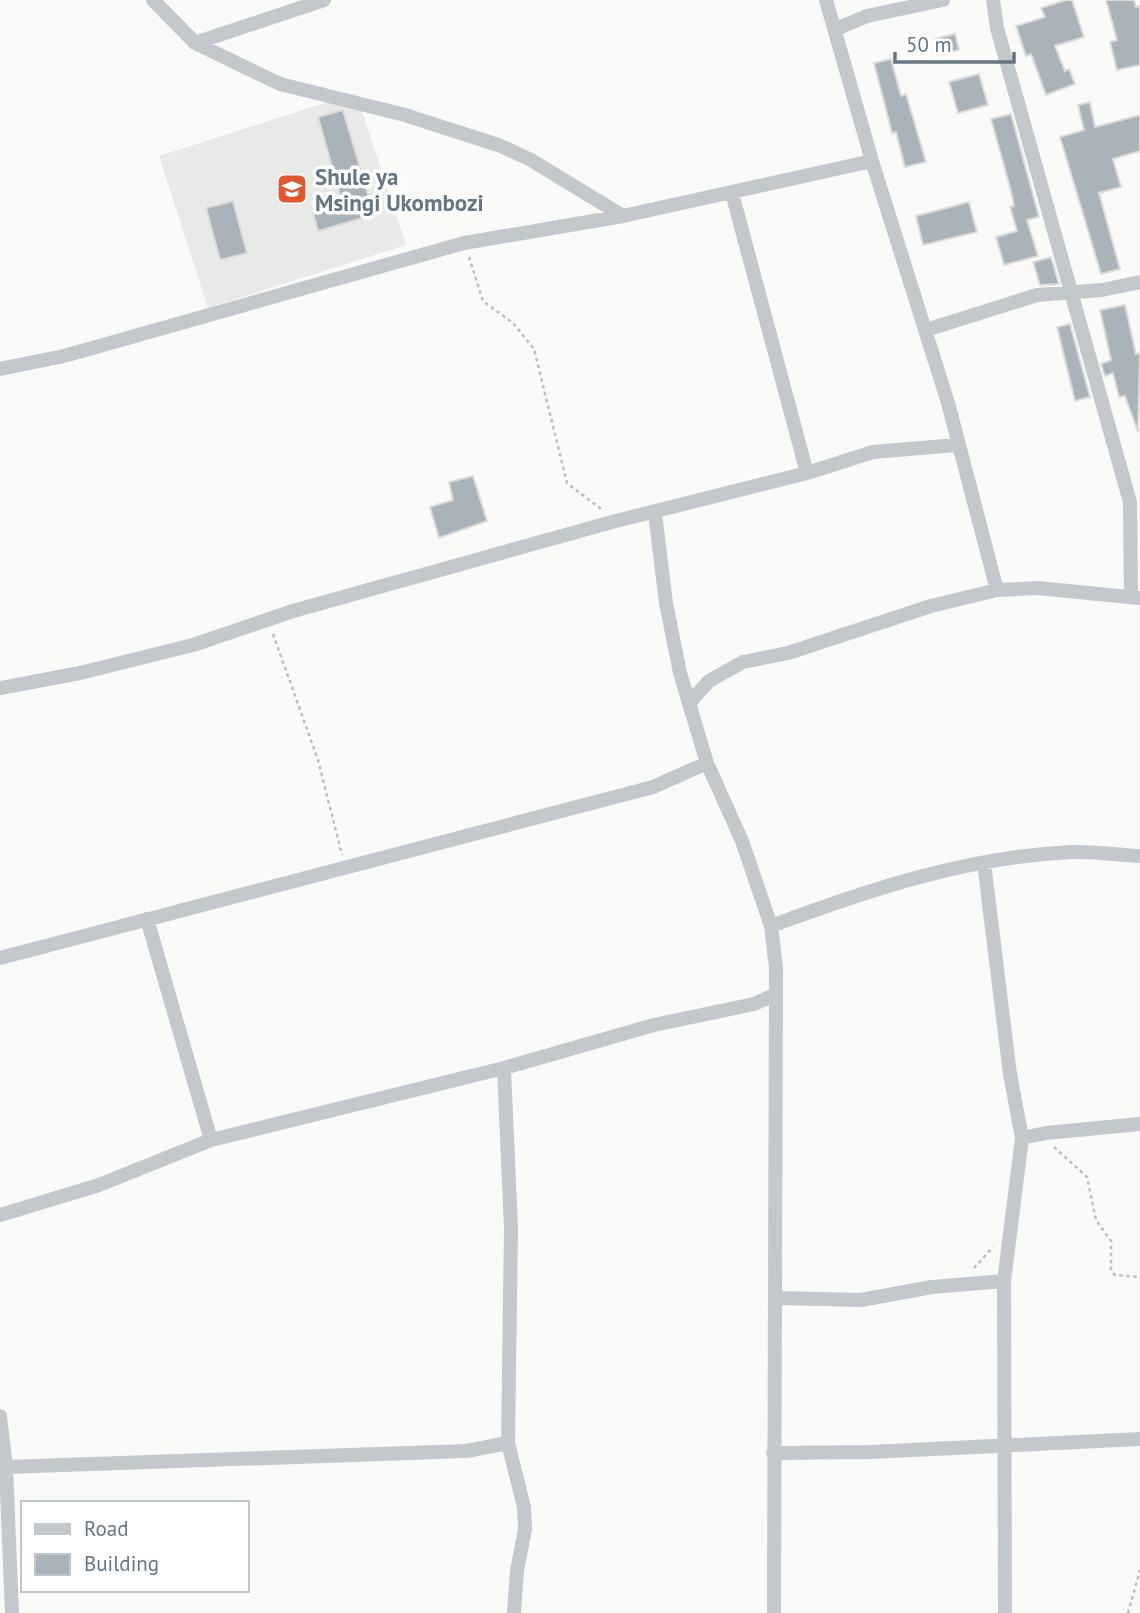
<svg xmlns="http://www.w3.org/2000/svg" width="1140" height="1613" font-family="'PT Sans',sans-serif">
<rect width="100%" height="100%" fill="#fafaf8"/>
<path fill="#e8e9e9" d="M 356,93 L 406,245 L 208,308 L 159,156 Z"/>
<path fill="#aab3b9" stroke="#dcdcda" stroke-width="2" d="M 1066,0 L 1072,0 L 1084,37 L 1055,46 L 1065,71 L 1069,69 L 1075,84 L 1046,95 L 1031,54 L 1026,56 L 1016,26 L 1045,17 L 1041,8 Z
M 1106,0 L 1134,0 L 1136,7 L 1140,6 L 1140,65 L 1117,70 L 1110,42 L 1117,40 Z
M 955,34 L 959,50 L 938,54 L 934,39 Z
M 891,59 L 901,96 L 906,94 L 926,162 L 905,167 L 896,132 L 892,133 L 874,63 Z
M 979,74 L 988,105 L 958,113 L 949,82 Z
M 1090,102 L 1095,127 L 1140,115 L 1140,151 L 1113,159 L 1121,187 L 1099,193 L 1120,269 L 1101,274 L 1060,137 L 1084,130 L 1078,105 Z
M 343,110 L 374,215 L 318,231 L 312,210 L 342,202 L 318,117 Z
M 1011,114 L 1039,217 L 1027,220 L 1038,256 L 1004,265 L 996,237 L 1017,231 L 1010,207 L 1014,206 L 1011,191 L 991,119 Z
M 233,201 L 247,253 L 220,260 L 206,208 Z
M 969,202 L 977,232 L 923,245 L 916,216 Z
M 1051,257 L 1059,284 L 1040,285 L 1033,262 Z
M 1125,305 L 1136,354 L 1140,353 L 1138,432 L 1125,396 L 1119,397 L 1113,373 L 1105,376 L 1101,364 L 1111,360 L 1100,310 Z
M 1070,324 L 1090,397 L 1075,401 L 1057,327 Z
M 473,476 L 487,521 L 439,538 L 430,507 L 453,500 L 449,482 Z"/>
<g fill="none" stroke-linecap="round" stroke-linejoin="round">
<path stroke="#bbbfc2" stroke-width="2.5" stroke-dasharray="3.5 3.5" stroke-linecap="butt" d="M 469,257 L 483,301 L 513,323 L 534,349 L 567,483 L 601,509
M 273,634 L 318,760 L 342,855
M 1054,1147 L 1087,1177 L 1096,1220 L 1111,1241 L 1111,1270 L 1115,1275 L 1140,1277
M 974,1268 L 993,1247
M 1128,1613 L 1140,1570"/>
<path stroke="#c3c8cc" stroke-width="14" d="M 153,0 L 195,43 L 280,84 L 405,115 L 501,146 L 531,160 L 623,216
M 826,0 L 872,161 L 948,403 L 997,590
M 993,0 L 997,28 L 1130,502 L 1131,597
M 836,29 L 867,16 L 943,0
M 195,43 L 324,0
M 732,193 L 807,473
M 926,330 L 1037,295 L 1102,290 L 1140,282
M 0,369 L 64,356 L 464,243 L 623,216 L 872,161
M 655,513 L 666,603 L 680,673 L 707,763 L 742,841 L 771,926 L 776,968 L 774,1613
M 0,688 L 80,673 L 193,645 L 293,611 L 612,522 L 807,473 L 873,452 L 957,445
M 691,701 L 709,681 L 743,662 L 788,653 L 931,606 L 997,590 L 1038,588 L 1139,598
M 984,863 L 1010,1074 L 1022,1138 L 1004,1281 L 1005,1613
M 147,919 L 211,1140
M 771,926 C 868,890 966,857 1071,852 C 1093,851 1117,855 1140,856
M 0,958 L 653,787 L 707,763
M 504,1068 L 511,1229 L 508,1443 L 524,1507 L 525,1529 L 517,1571 L 514,1613
M 1022,1138 L 1046,1133 L 1140,1124
M 0,1215 L 99,1185 L 211,1140 L 504,1068 L 654,1025 L 754,1004 L 776,994
M 776,1298 L 861,1300 L 932,1287 L 1004,1281
M 0,1416 L 6,1467 L 12,1613
M 773,1453 L 870,1452 L 1140,1439
M 6,1467 L 466,1451 L 508,1443"/>
</g>
<defs>
<g id="school-square" transform="scale(1.575)"><rect x="-9" y="-9" width="18" height="18" rx="4" fill="#e4572e" stroke="#fff"/><path d="M0-5L7-2L0 1L-7-2ZM-4 1L0 2.5L4 1V4Q0 6-4 4Z" fill="#fff"/></g>
</defs>
<g fill-rule="evenodd">
<use href="#school-square" x="292" y="189"/>
</g>
<g text-anchor="middle" dominant-baseline="central" stroke-width="7" stroke-linejoin="round" paint-order="stroke">
<g font-size="23" font-weight="bold" fill="#657683" stroke="#fff" text-anchor="start">
<text x="315" y="176">Shule ya<tspan x="315" dy="26">Msingi Ukombozi</tspan></text>
</g>
</g>
<rect x="21" y="1501" width="228" height="91" fill="#ffffff" stroke="#c1c8cd" stroke-width="2"/>
<rect x="35" y="1524" width="35" height="10" fill="#c3c8cc" stroke="#c1c8cd" stroke-width="2"/>
<text x="84" y="1536" font-size="21" fill="#657683">Road</text>
<rect x="35" y="1554" width="35" height="21" fill="#aab3b9" stroke="#c1c8cd" stroke-width="2"/>
<text x="84" y="1571" font-size="21" fill="#657683">Building</text>
<path d="M895 52v10h119v-10" fill="none" stroke="#657683" stroke-width="3.5"/>
<text x="906" y="52" font-size="21" fill="#657683" stroke="#ffffff" stroke-width="5" paint-order="stroke">50 m</text>
</svg>
